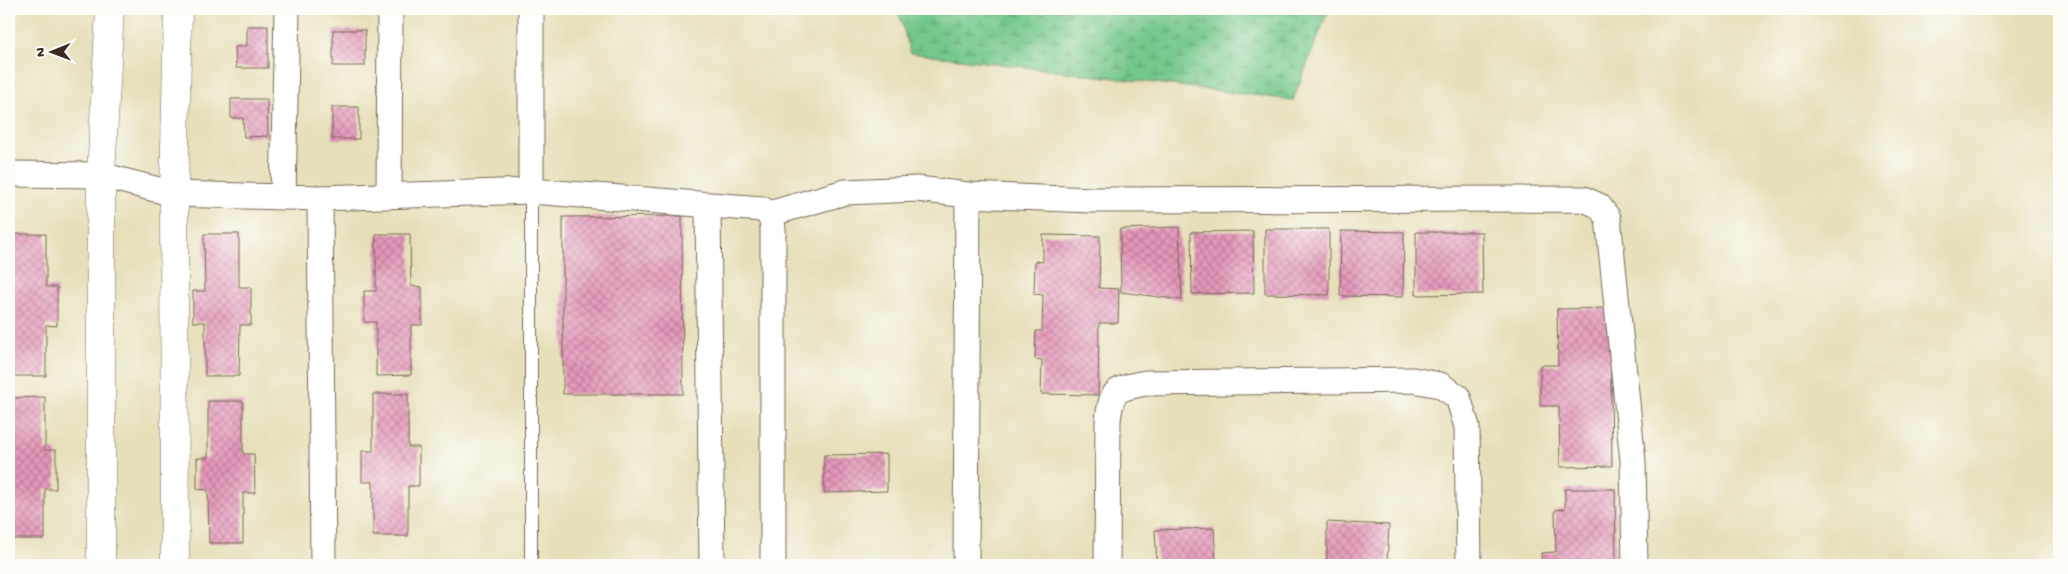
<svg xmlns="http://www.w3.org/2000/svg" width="2068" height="574" font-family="'Gochi Hand',sans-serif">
<defs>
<pattern id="wetland-marsh" width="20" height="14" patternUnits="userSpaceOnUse" patternTransform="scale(1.25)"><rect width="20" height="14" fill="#74c88c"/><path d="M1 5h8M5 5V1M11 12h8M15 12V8" fill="none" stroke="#60a372"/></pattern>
<pattern id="building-cross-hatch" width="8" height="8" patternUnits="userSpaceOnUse" patternTransform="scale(1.25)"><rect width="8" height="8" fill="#e598bb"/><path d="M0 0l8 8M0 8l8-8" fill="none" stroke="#bb7c97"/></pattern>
</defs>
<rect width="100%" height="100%" fill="#fdfcf7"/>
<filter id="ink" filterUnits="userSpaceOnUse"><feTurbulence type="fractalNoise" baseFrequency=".02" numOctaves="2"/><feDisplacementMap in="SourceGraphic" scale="10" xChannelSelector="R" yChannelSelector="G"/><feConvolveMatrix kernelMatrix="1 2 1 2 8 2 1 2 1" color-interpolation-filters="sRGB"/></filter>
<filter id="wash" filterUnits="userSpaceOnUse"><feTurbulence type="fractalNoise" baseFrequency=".0096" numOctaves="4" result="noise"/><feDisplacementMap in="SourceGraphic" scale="20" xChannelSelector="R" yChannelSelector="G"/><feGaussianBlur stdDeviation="1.12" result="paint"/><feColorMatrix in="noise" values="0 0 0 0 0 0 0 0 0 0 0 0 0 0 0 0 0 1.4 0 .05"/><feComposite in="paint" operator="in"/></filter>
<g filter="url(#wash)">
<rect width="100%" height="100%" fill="#e7dfba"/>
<path fill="url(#wetland-marsh)" stroke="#587955" d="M 898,9 L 1329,9 L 1293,100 L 910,53 Z"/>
<g id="blocks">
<path fill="url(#building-cross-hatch)" d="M 247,26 L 268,26 L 268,68 L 236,68 L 235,47 L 247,46 Z
M 333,30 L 365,30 L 365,66 L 333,66 Z
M 231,99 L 267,99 L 268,136 L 244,137 L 243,118 L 231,118 Z
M 332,107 L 359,107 L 359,139 L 332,139 Z
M 682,216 L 683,394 L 563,394 L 563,217 Z
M 1179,227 L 1182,300 L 1121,292 L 1120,229 Z
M 1265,229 L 1329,229 L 1329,295 L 1265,294 Z
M 1253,231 L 1254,293 L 1192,294 L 1191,232 Z
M 1341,231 L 1404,232 L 1403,297 L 1340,296 Z
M 1416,232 L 1482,232 L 1483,294 L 1416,295 Z
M 11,234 L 46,234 L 46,287 L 57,287 L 57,326 L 46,325 L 46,376 L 11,376 L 11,322 L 9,322 L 9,291 L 11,291 Z
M 204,234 L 239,234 L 239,287 L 251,287 L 251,325 L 240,325 L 239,376 L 205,376 L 205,322 L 193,322 L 193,291 L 205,291 Z
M 376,234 L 410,234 L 411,286 L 422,287 L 422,325 L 411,325 L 411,375 L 376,376 L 376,322 L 364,322 L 364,291 L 376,291 Z
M 1043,235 L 1100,236 L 1099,288 L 1119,289 L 1118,323 L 1099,323 L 1098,395 L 1041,394 L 1042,360 L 1035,359 L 1036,331 L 1042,331 L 1043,295 L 1034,294 L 1035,261 L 1043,262 Z
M 1610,308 L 1612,466 L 1560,467 L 1559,406 L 1540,406 L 1540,365 L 1558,365 L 1557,309 Z
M 373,394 L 408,394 L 408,447 L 419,447 L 419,486 L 408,486 L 408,536 L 373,536 L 373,482 L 362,482 L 362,451 L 373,451 Z
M 45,397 L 45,450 L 56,450 L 56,489 L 45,489 L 45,539 L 10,539 L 10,486 L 9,486 L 10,398 Z
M 208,401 L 243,401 L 243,454 L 254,454 L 255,493 L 243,493 L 243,543 L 209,543 L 208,490 L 197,489 L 197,458 L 208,458 Z
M 887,454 L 887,491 L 824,493 L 824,455 Z
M 1565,489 L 1615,489 L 1616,565 L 1542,565 L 1541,553 L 1556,552 L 1555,510 L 1565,509 Z
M 1327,522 L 1389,525 L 1387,565 L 1327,565 Z
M 1214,528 L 1216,565 L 1157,565 L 1155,530 Z"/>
</g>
</g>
<g filter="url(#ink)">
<use href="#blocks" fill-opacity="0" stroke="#776955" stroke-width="1"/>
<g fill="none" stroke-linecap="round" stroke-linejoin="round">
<g stroke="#776955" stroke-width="14">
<path id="service" d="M 531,565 L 531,191"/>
</g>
<g stroke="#776955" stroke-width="27">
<path id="minor" d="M 531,9 L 531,191
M 9,174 L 101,175 L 174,194 L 320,198 L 531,191 L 762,209 C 771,215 772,219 773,229 L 773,565
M 968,195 L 1092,200 L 1584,199 L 1599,206 L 1608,218 L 1633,461 L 1635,565
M 389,196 L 390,9
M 283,197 L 287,9
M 320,198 L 323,565
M 708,205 L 712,565
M 769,214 L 845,192 L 917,189 L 968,195 L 966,565
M 1107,565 L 1108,420 C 1112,389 1115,389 1146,383 L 1413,380 L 1440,385 L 1458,397 L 1467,427 L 1469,565"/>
</g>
<g stroke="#776955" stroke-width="29">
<path id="tertiary" d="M 101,565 L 101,175 L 110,9
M 175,565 L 174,194 L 178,9"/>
</g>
<use href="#service" stroke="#fff" stroke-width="12"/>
<use href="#minor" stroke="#fff" stroke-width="25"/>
<use href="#tertiary" stroke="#fff" stroke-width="28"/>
</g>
</g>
<rect width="2068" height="574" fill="none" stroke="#fdfcf7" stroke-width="30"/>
<g transform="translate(52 52) rotate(269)" stroke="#fdfcf7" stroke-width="4" paint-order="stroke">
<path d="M0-4L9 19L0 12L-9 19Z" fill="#3b2a1e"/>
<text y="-8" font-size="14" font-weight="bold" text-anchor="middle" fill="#3b2a1e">N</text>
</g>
</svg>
